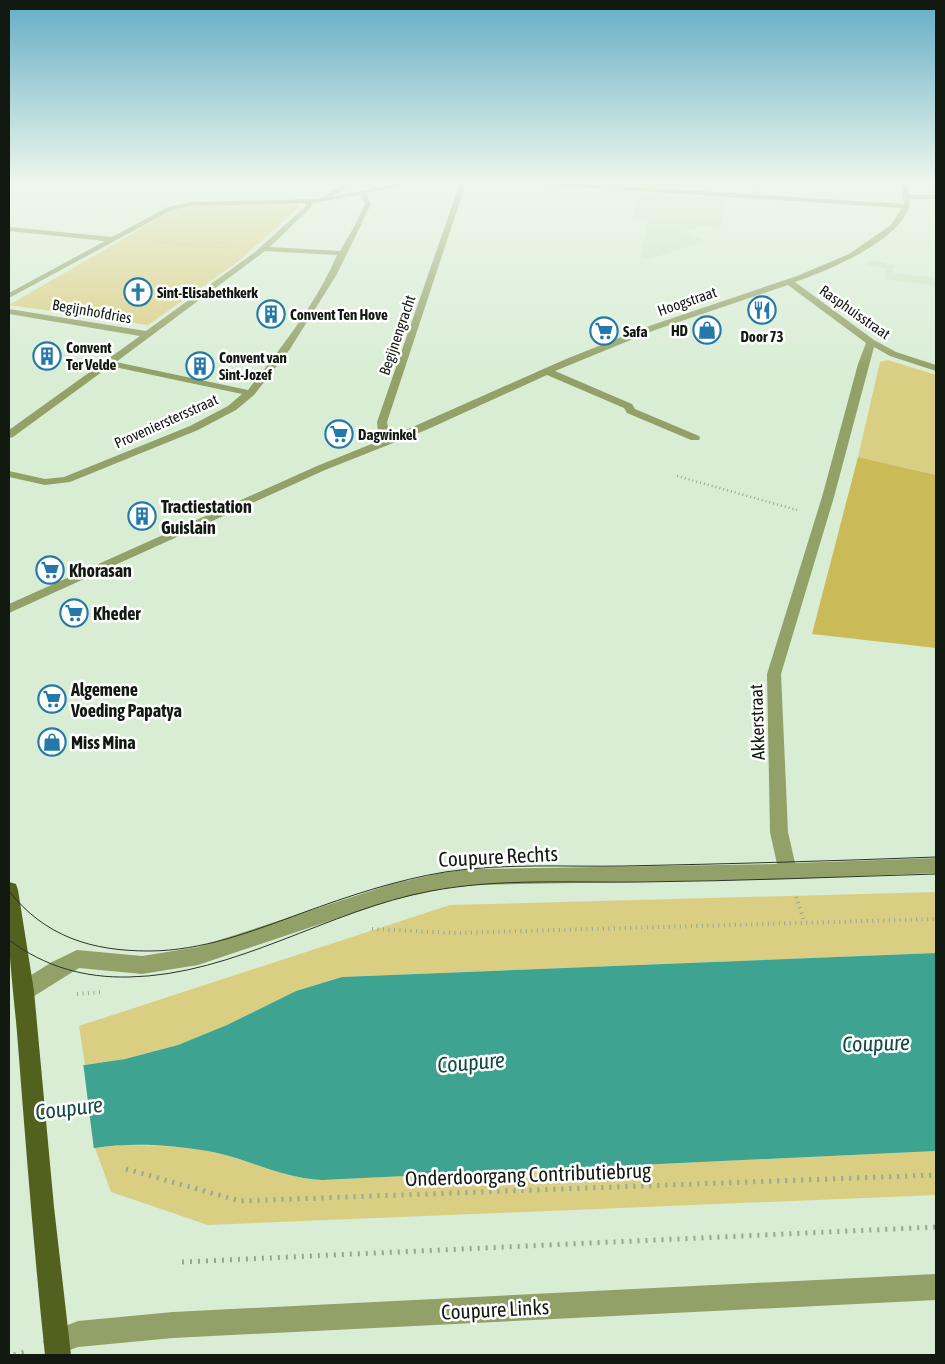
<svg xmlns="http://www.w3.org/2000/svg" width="945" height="1364" font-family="'Asap Condensed',sans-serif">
<rect width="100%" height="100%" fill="#d9edd5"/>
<path fill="#cbe4c5" d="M 637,193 L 726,198 L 722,226 L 716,228 L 703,225 L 683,232 L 707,241 L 649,259 L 641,259 L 647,221 L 633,219 Z
M 873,260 L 896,266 L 892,269 L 893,273 L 936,278 L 936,286 L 884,279 L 886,269 L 865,264 Z"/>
<path fill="#dace83" d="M 291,203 L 296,204 L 299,207 L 239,261 L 148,325 L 9,305 L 173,210 L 187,206 Z
M 888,360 L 936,375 L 936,475 L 858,457 L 880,362 Z
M 936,892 L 936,953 L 342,977 L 296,991 L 227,1025 L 178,1045 L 125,1059 L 85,1065 L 79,1026 L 450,905 Z
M 123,1145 C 152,1146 182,1145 211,1151 C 249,1160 282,1178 322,1180 L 936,1151 L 936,1195 L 208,1225 L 111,1192 L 95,1148 Z"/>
<path fill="#cbbb58" d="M 858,457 L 936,475 L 936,648 L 812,634 Z"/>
<path fill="#3ea391" d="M 936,953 L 936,1151 L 322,1180 C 279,1178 248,1158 208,1151 C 172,1145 132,1142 95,1148 C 66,1152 37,1159 9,1165 L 9,1065 L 85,1065 L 125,1059 L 178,1045 L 227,1025 L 296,991 L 342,977 Z"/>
<path fill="#d9edd5" d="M 9,1062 L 83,1062 L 94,1150 L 9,1168 Z"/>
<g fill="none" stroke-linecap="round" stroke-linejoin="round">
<path stroke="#bbcdb8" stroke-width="7" stroke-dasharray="7 4" stroke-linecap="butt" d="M 751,181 L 759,197"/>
<path stroke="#97a794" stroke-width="1" stroke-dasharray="0.5 2" stroke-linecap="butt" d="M 157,242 L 225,248"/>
<path stroke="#97a794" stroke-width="2.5" stroke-dasharray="1 3" stroke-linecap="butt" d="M 677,476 L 797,510"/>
<path stroke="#97a794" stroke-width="4" stroke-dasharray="1 4.5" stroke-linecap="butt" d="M 796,897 L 805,923
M 372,929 L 455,933 L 936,919
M 77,994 L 103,992"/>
<path stroke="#97a794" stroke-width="5" stroke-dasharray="2 6" stroke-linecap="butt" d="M 126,1169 L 240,1201 L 936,1175
M 182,1262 L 936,1227
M 14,1355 L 25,1352"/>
<path fill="#92a167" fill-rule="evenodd" d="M 180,180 L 186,180 L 182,184 L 179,182 Z
M 350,180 L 357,180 L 332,197 L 404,182 L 402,180 L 454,180 L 451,182 L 418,182 L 366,193 L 371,204 L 337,274 L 290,349 L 254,395 L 236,410 L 198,430 L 70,482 L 45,485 L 9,477 L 9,471 L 45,479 L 64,477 L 190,426 L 228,406 L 242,394 L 110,366 L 13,437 L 9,438 L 9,430 L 140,336 L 9,314 L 9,309 L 146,331 L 255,252 L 306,206 L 305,203 L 190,206 L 172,210 L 9,298 L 9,293 L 105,241 L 9,231 L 9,227 L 112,237 L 168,207 L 190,202 L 320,199 ZM 360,195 L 365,204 L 354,227 L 340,251 L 270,247 L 311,207 L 312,203 ZM 265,251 L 337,255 C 316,304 281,348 248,390 L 116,362 Z
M 461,180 L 467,180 L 387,422 L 390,437 L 566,359 L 649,326 L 797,276 L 849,254 L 891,225 L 902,208 L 495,182 L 492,180 L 526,180 L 904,204 L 899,180 L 905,180 L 910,195 L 936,195 L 936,199 L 910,199 C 911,237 825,272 795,282 L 874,340 L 896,352 L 936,365 L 936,371 L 890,356 L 874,347 L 834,497 L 781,674 L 788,832 L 795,863 L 936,858 L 936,873 L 788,879 L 473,885 L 441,889 L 392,900 L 198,965 L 142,974 L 79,968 L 31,998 L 24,1000 L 17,998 L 14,991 L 17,984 L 52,962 L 77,950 L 142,956 L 198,947 L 392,884 L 441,873 L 473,869 L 777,864 L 770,832 L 767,674 L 822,497 L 858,364 L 866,343 L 788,285 L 655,330 L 555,371 L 632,404 L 635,409 L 699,436 L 700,438 L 699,440 L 691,440 L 627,413 L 624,408 L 547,375 L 426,430 L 325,470 L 9,613 L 9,604 L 317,466 L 379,441 L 377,422 Z
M 747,180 L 753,180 L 754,181 L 751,183 Z
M 936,1274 L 936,1300 L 173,1338 L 78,1347 L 56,1355 L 47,1351 L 43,1342 L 47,1333 L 78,1321 L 173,1312 Z"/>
<path fill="#53611e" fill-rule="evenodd" d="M 9,882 L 16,884 L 18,890 L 34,991 L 54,1207 L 71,1355 L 45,1355 C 34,1252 26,1148 18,1045 C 14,991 5,936 9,882 Z"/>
<path stroke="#2b342a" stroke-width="1" d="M 391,180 L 426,183 L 459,180
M 9,891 C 45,937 92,951 149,951 C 202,951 253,931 302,913 C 349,896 396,880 445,872 C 504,863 565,867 623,866 C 728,864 832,861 936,857
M 9,940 C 45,967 85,978 129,977 C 235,975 328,910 431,891 C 500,878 571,883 640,882 C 739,881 837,877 936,874"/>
</g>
<linearGradient id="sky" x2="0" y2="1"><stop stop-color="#64adc5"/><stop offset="0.49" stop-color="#eef7ec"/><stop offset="1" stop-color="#eef7ec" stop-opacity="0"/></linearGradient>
<rect width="945" height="371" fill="url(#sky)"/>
<defs>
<g id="church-ring" transform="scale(1.4375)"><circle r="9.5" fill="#fff" stroke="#2479a9" stroke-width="1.5"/><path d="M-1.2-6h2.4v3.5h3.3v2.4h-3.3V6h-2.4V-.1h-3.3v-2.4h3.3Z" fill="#2479a9"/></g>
<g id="restaurant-ring" transform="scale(1.4375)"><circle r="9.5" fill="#fff" stroke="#2479a9" stroke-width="1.5"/><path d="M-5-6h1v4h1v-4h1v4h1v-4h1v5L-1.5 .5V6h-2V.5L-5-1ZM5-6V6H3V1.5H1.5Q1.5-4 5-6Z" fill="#2479a9"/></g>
<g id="building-ring" transform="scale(1.4375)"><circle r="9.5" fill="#fff" stroke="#2479a9" stroke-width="1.5"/><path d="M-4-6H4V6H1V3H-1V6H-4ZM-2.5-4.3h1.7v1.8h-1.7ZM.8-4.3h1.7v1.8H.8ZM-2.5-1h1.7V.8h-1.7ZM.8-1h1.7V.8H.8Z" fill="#2479a9"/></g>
<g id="shop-ring" transform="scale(1.4375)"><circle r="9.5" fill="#fff" stroke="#2479a9" stroke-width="1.5"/><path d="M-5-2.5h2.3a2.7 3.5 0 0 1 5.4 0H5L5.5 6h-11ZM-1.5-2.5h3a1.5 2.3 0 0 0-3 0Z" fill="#2479a9"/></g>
<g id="supermarket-ring" transform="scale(1.4375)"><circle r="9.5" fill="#fff" stroke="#2479a9" stroke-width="1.5"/><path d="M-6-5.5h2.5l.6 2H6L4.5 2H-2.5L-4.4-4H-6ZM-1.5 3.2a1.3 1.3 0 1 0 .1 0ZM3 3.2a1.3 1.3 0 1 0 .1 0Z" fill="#2479a9"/></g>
</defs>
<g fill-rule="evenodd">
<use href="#church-ring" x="138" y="292"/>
<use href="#restaurant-ring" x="762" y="310"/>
<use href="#building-ring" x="271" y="314"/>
<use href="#shop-ring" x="707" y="330"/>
<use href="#supermarket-ring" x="604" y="331"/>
<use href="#building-ring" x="47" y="356"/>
<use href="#building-ring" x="200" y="366"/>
<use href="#supermarket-ring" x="339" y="434"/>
<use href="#building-ring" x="142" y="516"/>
<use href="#supermarket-ring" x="50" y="570"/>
<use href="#supermarket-ring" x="74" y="613"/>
<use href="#supermarket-ring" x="52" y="699"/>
<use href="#shop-ring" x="52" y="742"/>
</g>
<g text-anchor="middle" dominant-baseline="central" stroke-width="5" stroke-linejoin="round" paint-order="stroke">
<g font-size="15" font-weight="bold" fill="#121911" stroke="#fff" text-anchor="start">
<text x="157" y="292">Sint-Elisabethkerk</text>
<text x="290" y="314">Convent Ten Hove</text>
<text x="688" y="330" text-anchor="end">HD</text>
<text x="623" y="331">Safa</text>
<text x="762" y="336" text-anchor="middle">Door 73</text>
<text x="66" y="347">Convent<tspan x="66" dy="17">Ter Velde</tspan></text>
<text x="219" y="357">Convent van<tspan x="219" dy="17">Sint-Jozef</tspan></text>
<text x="358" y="434">Dagwinkel</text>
</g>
<g font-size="15" fill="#121911" stroke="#fff">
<text transform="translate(687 301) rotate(-19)">Hoogstraat</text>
<text transform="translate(92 311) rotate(10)">Begijnhofdries</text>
<text transform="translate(855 312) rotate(35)">Rasphuisstraat</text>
<text transform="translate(397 335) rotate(-71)">Begijnengracht</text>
<text transform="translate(166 421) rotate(-24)">Provenierstersstraat</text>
</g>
<g font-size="18" font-weight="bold" fill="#121911" stroke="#fff" text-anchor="start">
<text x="161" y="506">Tractiestation<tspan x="161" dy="21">Guislain</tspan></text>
<text x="69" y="570">Khorasan</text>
<text x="93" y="613">Kheder</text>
<text x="71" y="689">Algemene<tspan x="71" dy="21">Voeding Papatya</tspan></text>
<text x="71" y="742">Miss Mina</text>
</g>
<g font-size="18" fill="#121911" stroke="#fff">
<text transform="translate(757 722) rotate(-92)">Akkerstraat</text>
</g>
<g font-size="21" fill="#121911" stroke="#fff">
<text transform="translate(498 856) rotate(-3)">Coupure Rechts</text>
<text transform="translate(528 1174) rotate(-2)">Onderdoorgang Contributiebrug</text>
<text transform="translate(495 1309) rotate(-3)">Coupure Links</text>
</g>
<g font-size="22" font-style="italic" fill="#114b42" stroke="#fff">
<text transform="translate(876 1043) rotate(-2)">Coupure</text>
<text transform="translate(471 1062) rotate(-5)">Coupure</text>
<text transform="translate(69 1108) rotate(-7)">Coupure</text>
</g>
</g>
<rect width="945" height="1364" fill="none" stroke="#121911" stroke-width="20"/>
</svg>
